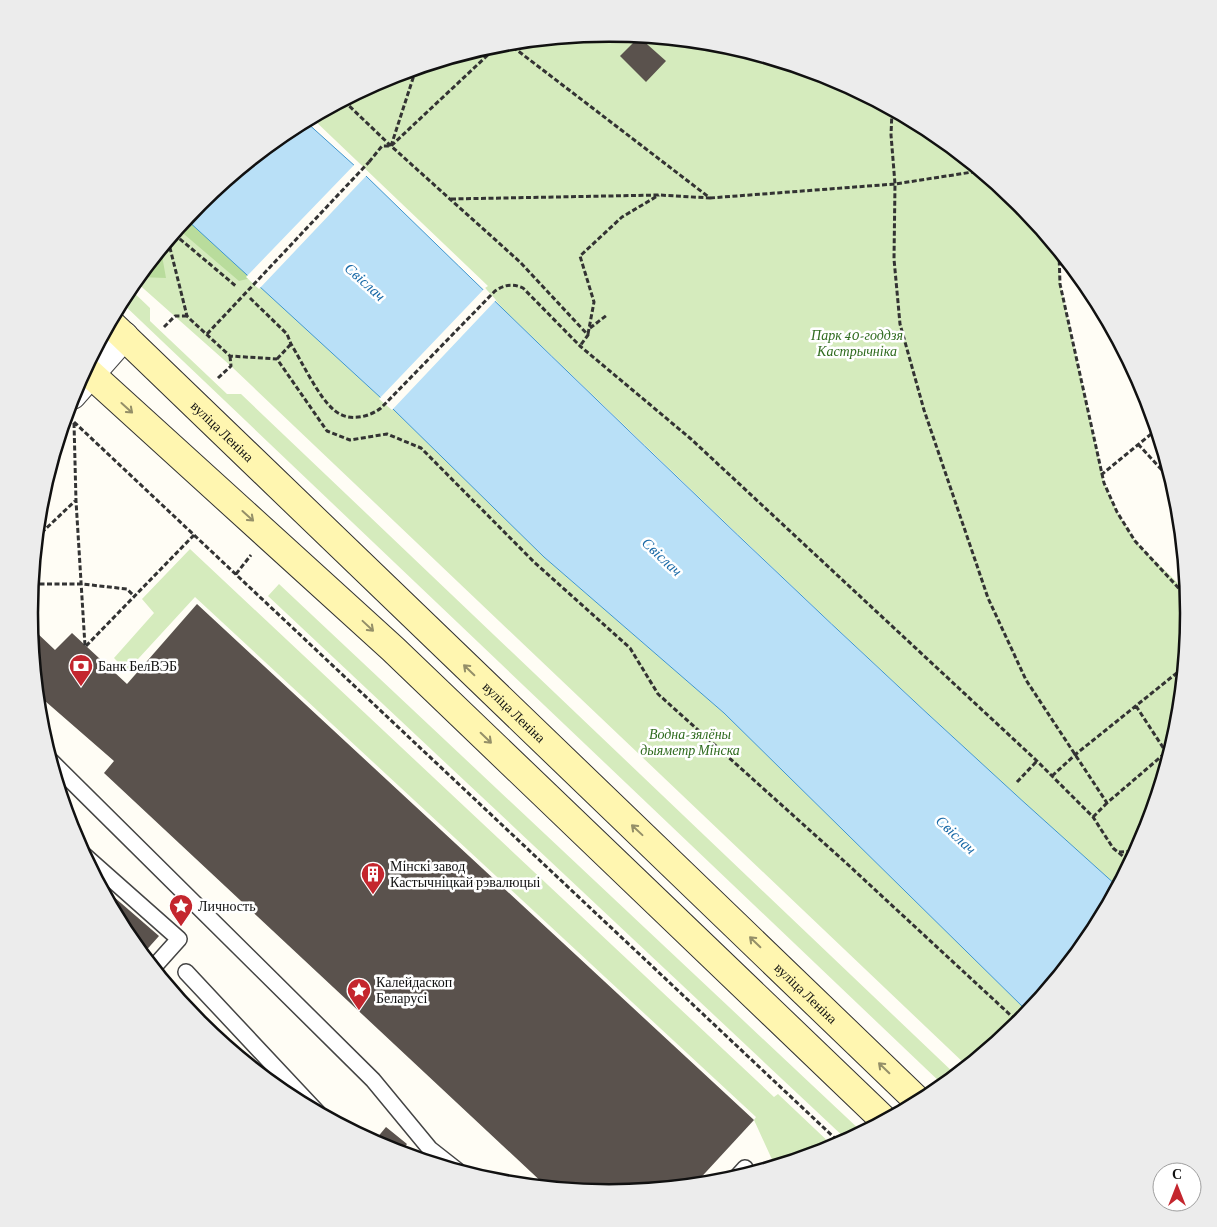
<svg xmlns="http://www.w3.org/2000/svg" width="1217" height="1227" font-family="'Crimson Pro',serif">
<rect width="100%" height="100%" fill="#fffdf5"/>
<path fill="#d5ebbd" d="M 609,34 L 722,45 L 831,78 L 931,132 L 1019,204 L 1059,253 L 1060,284 L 1104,483 L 1117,512 L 1135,541 L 1186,591 L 1188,614 L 1177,727 L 1144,836 L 1117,886 C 908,700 706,504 504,310 L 485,288 L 488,286 L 312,118 L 387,78 L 496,45 Z
M 186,218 L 393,409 L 544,557 L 724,713 L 1028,1012 L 1018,1024 L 967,1066 L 232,367 L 135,281 Z
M 129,288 L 150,308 L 150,321 L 227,394 L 241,394 L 956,1075 L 943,1085 L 121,302 Z
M 190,549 L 774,1097 L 778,1094 L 834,1147 L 775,1166 L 754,1120 L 756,1117 L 195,597 L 127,671 L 114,658 L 154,613 L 142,599 Z
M 279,584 L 862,1132 L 847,1140 L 268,596 Z"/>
<path fill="#b9dc9c" d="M 186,218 L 251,278 L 239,281 L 178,229 Z
M 161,250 L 166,278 L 139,277 Z"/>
<path fill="#b9e0f7" stroke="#3f96cf" d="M 305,121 L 366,176 C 613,416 860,657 1117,886 L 1090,936 L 1028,1012 L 724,713 L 544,557 L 393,409 L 186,219 L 199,203 L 287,131 Z"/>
<path fill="#fffdf5" d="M 356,163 L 368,174 L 259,289 L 246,277 Z
M 485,288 L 496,300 L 392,410 L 379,399 Z"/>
<path fill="#5a524d" d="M 639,37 L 666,61 L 646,82 L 620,56 Z
M 197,604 L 754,1120 L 694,1185 L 608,1193 L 547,1187 L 104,773 L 114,761 L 37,694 L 31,636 L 36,632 L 55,650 L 72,633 L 127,684 Z
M 99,884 L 159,936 L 142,955 L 126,935 Z
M 386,1127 L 407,1144 L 400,1153 L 390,1150 L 376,1139 Z"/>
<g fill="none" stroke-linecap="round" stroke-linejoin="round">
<g stroke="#444" stroke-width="18">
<path id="service" d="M 50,760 L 373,1080 L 430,1149 L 458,1171
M 83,854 L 179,939 L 153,968
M 186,972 L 318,1113
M 736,1178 L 745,1168 L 748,1174"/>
</g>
<g stroke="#444" stroke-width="30">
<path id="minor" d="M 72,395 L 124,336"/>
</g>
<g stroke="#333" stroke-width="30">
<g id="secondary">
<path id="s1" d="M 110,323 L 919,1102"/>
<path d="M 85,369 L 393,649 L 884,1120"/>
</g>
</g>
<path stroke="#333" stroke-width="3" stroke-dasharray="5 2.5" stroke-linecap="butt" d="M 513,43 L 532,44 L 558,39
M 344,101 L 391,146 L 520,262 L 588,335 L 580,346
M 892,111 L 891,135 L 895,184 L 894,259 L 900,324 L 924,410 L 988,598 L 1026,680 L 1107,803 L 1171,748
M 391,146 L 416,69
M 369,162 L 382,146 L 391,146 L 491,52 L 506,44
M 710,198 L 895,184 L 979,171
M 451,199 L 659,195 L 710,198 L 509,44
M 174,234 L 237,287
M 168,240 L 187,316 L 191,320 L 230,356 L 277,359 L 327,431 L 350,440 L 387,434 L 421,448 L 534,562 L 630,648 L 658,694 L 844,861 L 1019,1023
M 1059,253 L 1060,284 L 1104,483 L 1117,512 L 1135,541 L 1186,596
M 250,298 L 287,334 L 291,344 C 302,362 319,398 334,410 C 347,422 368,418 381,408 L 495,291 C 504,285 512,283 523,288 L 580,346 L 691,439 L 1037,761 L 1093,817 L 1113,848 L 1130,862
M 164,327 L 175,316 L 187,316
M 590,328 L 607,315
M 588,334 L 594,302 L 580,256 L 622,217 L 659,195
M 277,359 L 291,344
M 218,378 L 231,366 L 230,356
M 74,422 L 841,1144
M 74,423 L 76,501 L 85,646
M 1138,444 L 1171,480
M 1101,475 L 1156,430
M 36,538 L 75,501
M 236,574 L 251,555
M 32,584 L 82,584 L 127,589 L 134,596
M 1182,587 L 1185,584
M 86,646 L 194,535
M 1136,706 L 1166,752
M 1052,776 L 1076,754 L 1183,668
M 1017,782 L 1037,761
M 1093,817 L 1107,803
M 1119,852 L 1136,851"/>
<use href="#service" stroke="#fff" stroke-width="15"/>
<use href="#minor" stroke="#fff" stroke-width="28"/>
<use href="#secondary" stroke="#fff6b0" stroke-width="28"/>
<path stroke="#333" stroke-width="3" stroke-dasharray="5 2.5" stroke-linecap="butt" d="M 207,334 L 369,162"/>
</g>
<defs><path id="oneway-shaft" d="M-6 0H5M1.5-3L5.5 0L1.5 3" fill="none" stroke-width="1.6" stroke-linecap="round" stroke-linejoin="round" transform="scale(1.25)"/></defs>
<g stroke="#948f68">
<use href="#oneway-shaft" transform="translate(127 408) rotate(42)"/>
<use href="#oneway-shaft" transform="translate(248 516) rotate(42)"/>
<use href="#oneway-shaft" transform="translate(368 626) rotate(43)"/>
<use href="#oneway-shaft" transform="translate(469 670) rotate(-136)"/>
<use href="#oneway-shaft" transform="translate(486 738) rotate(44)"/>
<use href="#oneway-shaft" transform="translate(637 830) rotate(-137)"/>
<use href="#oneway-shaft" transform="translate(755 942) rotate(-136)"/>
<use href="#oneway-shaft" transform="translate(884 1068) rotate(-136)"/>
</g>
<defs>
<g id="bank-pin" transform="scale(1.25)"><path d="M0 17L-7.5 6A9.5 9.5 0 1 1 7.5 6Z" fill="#c4262e" stroke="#fff"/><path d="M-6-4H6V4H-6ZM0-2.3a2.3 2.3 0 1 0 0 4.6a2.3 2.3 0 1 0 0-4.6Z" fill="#fff"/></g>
<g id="building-pin" transform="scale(1.25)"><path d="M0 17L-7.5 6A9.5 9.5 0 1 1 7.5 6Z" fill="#c4262e" stroke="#fff"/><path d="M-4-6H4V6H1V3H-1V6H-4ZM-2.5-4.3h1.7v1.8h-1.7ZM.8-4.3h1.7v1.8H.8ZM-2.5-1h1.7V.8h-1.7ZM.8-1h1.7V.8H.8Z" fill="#fff"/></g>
<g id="sight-pin" transform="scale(1.25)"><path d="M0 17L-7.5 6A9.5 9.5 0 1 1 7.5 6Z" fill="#c4262e" stroke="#fff"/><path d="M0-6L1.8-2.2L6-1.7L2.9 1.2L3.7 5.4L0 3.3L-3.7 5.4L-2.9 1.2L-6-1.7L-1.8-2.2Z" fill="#fff"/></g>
</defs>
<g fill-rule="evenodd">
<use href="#bank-pin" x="81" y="666"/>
<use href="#building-pin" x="373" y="874"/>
<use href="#sight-pin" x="181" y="906"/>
<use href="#sight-pin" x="359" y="990"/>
</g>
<g text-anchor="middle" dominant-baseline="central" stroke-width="5" stroke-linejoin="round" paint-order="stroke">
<g font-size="14" font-style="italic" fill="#2f6b1f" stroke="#fff">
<text x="857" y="335">Парк 40-годдзя<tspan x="857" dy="16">Кастрычніка</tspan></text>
<text x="690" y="734">Водна-зялёны<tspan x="690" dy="16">дыяметр Мінска</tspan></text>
</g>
<g font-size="14" fill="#111" stroke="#fff">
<text stroke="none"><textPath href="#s1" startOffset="156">вуліца Леніна</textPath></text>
<text stroke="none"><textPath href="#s1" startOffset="561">вуліца Леніна</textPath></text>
<text stroke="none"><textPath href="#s1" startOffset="966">вуліца Леніна</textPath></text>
</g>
<g font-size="14" fill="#111" stroke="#fff" text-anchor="start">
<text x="98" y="666">Банк БелВЭБ</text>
<text x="390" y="866">Мінскі завод<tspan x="390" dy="16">Кастычніцкай рэвалюцыі</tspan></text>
<text x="198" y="906">Личность</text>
<text x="376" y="982">Калейдаскоп<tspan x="376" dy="16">Беларусі</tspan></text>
</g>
<g font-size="15" font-style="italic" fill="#1768a6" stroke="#fff">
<text transform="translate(365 282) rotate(42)">Свіслач</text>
<text transform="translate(662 557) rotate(43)">Свіслач</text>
<text transform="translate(956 835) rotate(43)">Свіслач</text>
</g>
</g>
<path d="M0 0H1217V1227H0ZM38 613a571 571 0 1 1 1142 0a571 571 0 1 1-1142 0Z" fill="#ececec" fill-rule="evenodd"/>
<path fill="none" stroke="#111" stroke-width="2.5" d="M38 613a571 571 0 1 1 1142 0a571 571 0 1 1-1142 0Z"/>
<g transform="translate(1177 1187)"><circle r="24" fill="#ffffff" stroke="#a0a0a0"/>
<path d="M0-4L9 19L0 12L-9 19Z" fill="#c4262e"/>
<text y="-8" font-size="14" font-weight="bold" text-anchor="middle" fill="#111111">С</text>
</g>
</svg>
